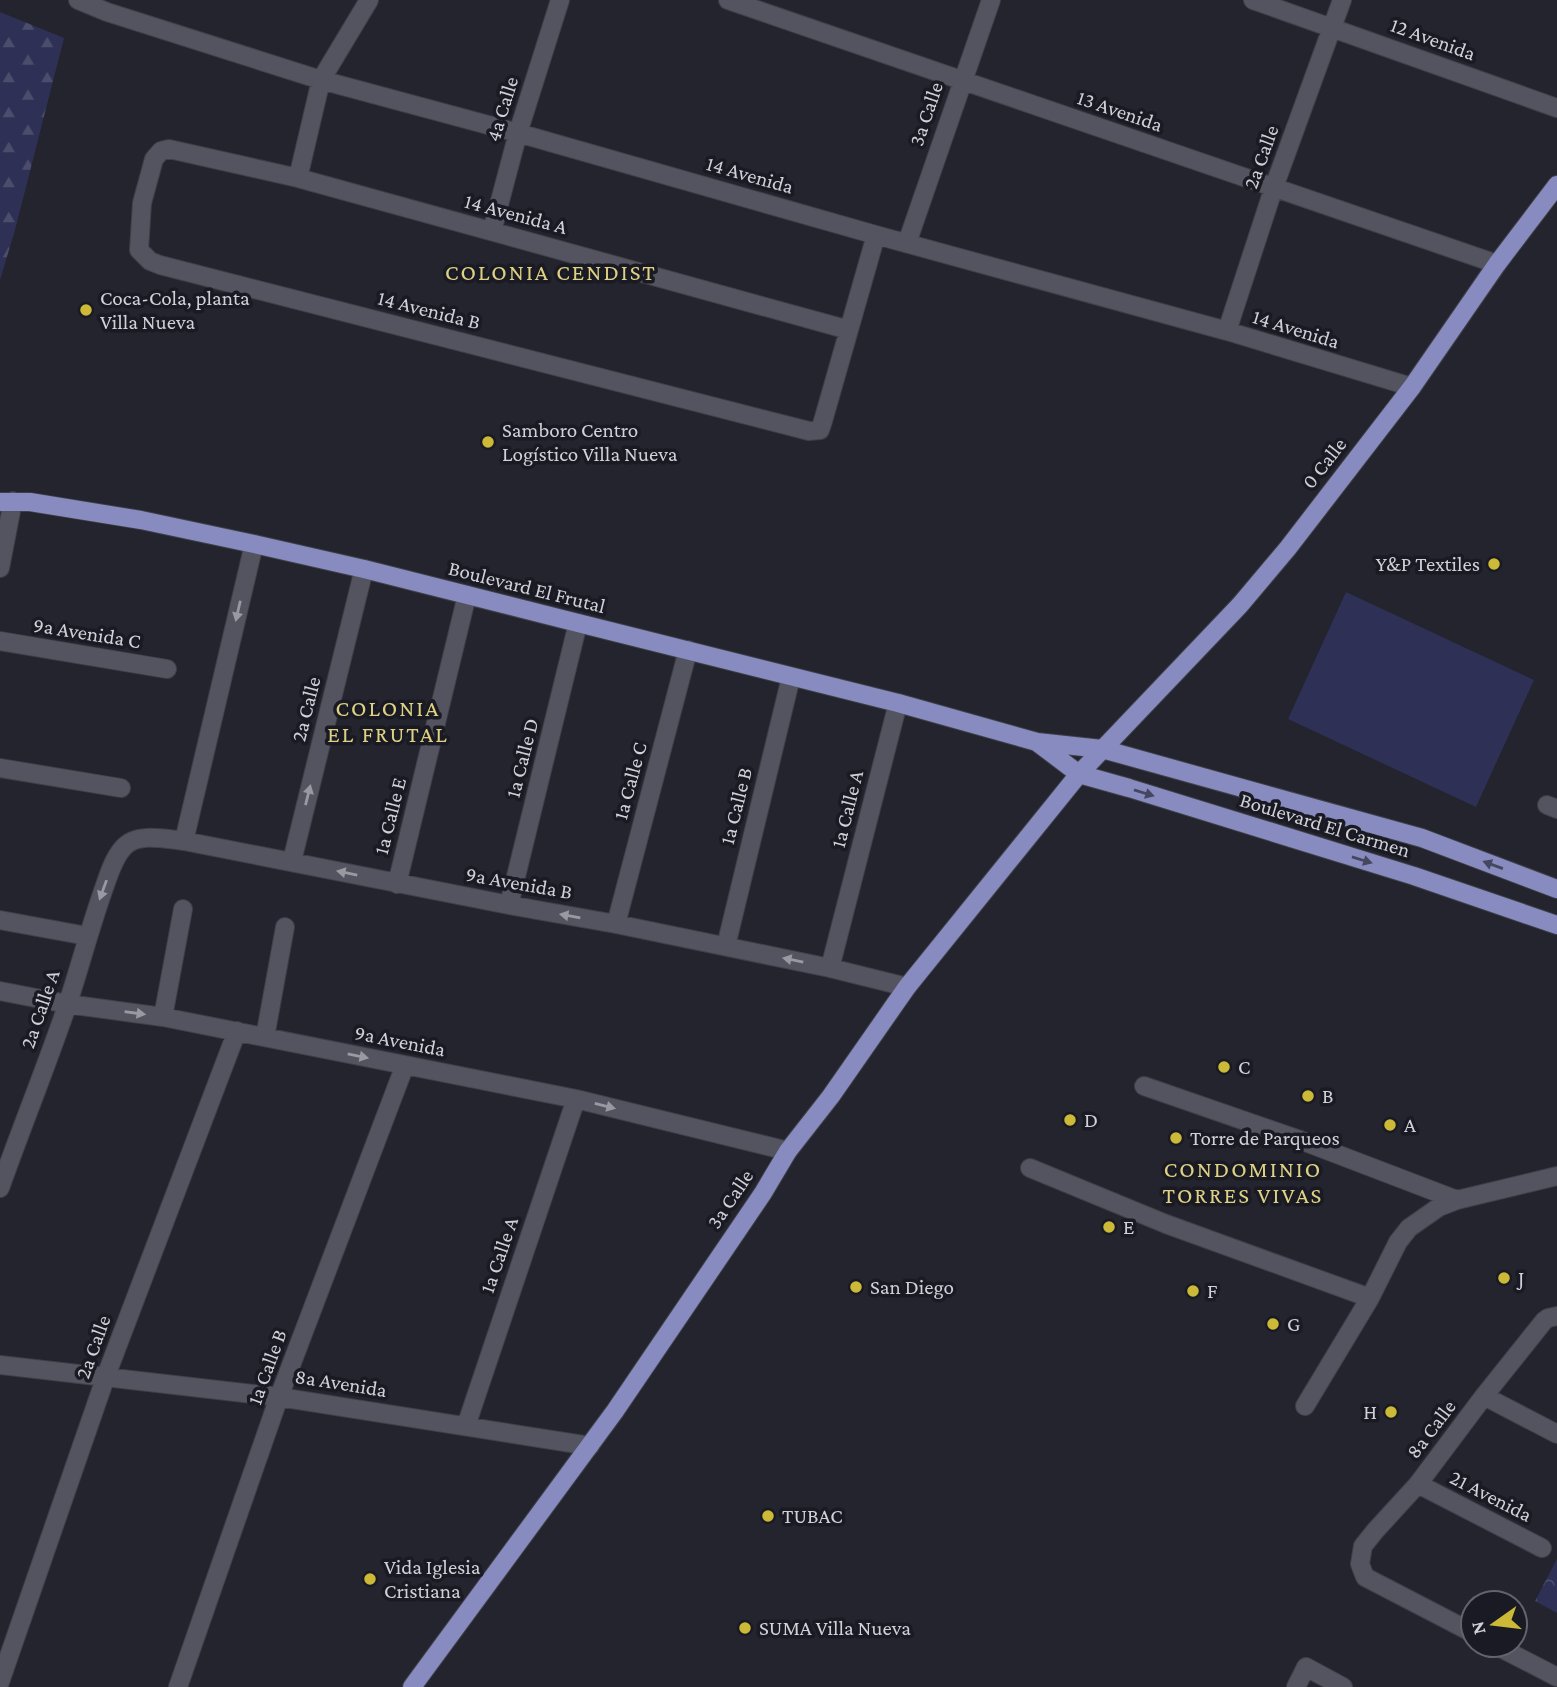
<svg xmlns="http://www.w3.org/2000/svg" width="1557" height="1687" font-family="'Crimson Pro',serif">
<defs>
<pattern id="forest-firs" width="22" height="20" patternUnits="userSpaceOnUse" patternTransform="scale(1.75)"><rect width="22" height="20" fill="#2e3055"/><path d="M5 1l3.5 6h-7zM16 11l3.5 6h-7z" fill="#4b4d6d"/></pattern>
<pattern id="park-crowns" width="20" height="18" patternUnits="userSpaceOnUse" patternTransform="scale(1.75)"><rect width="20" height="18" fill="#2e3055"/><path d="M2 6a3 3 0 1 1 6 0M12 15a3 3 0 1 1 6 0" fill="none" stroke="#4b4d6d"/></pattern>
</defs>
<rect width="100%" height="100%" fill="#23242d"/>
<path fill="url(#forest-firs)" d="M 0,12 L 64,38 L 15,230 L 0,280 Z"/>
<path fill="url(#park-crowns)" d="M 1557,1559 L 1557,1613 L 1535,1601 Z"/>
<path fill="#2e3055" d="M 1346,592 L 1534,680 L 1476,807 L 1288,719 Z"/>
<g fill="none" stroke-linecap="round" stroke-linejoin="round">
<g stroke="#3f4047" stroke-width="20">
<path id="minor" d="M 78,0 L 107,12 L 321,80 L 518,133 L 876,235 L 1227,331 L 1412,387
M 728,0 L 1497,264
M 1253,0 L 1557,108
M 298,178 L 321,80 L 369,0
M 492,231 L 518,133 L 560,0
M 907,243 L 991,0
M 849,330 L 298,178 L 169,149 L 161,151 L 154,159 L 142,203 L 139,250 L 150,261 L 160,265 L 809,431 L 820,430 L 823,421 L 876,235
M 1227,331 L 1274,187 L 1342,0
M 0,568 L 13,501
M 0,641 L 167,669
M 0,768 L 121,788
M 1547,805 L 1557,809
M 184,841 L 254,544
M 292,861 L 364,569
M 397,884 L 467,595
M 509,905 L 578,623
M 0,920 L 87,936
M 616,924 L 688,650
M 726,946 L 791,677
M 830,968 L 898,703
M 0,991 L 67,1004 L 163,1017 L 576,1099 L 788,1151
M 163,1017 L 183,909
M 265,1037 L 285,927
M 1144,1086 L 1300,1140 L 1457,1200
M 1030,1168 L 1166,1224 L 1370,1298
M 0,1188 C 22,1126 47,1065 68,1003 C 80,966 90,928 103,891 C 108,877 113,859 123,848 C 136,832 166,839 184,841 L 509,905 L 616,924 L 830,968 L 907,987
M 0,1365 L 279,1397 L 590,1446
M 1484,1396 L 1557,1434
M 1305,1406 L 1370,1298 L 1398,1242 L 1409,1228 L 1439,1207 L 1457,1200 L 1557,1176
M 466,1426 L 576,1099
M 1418,1484 L 1542,1548
M 1473,1633 L 1365,1577 L 1360,1564 L 1363,1546 L 1375,1531 L 1418,1484 L 1484,1396 L 1544,1321 L 1548,1318 L 1557,1316
M 1495,1645 L 1557,1677
M 0,1682 L 106,1376 L 237,1031
M 178,1687 L 279,1397 L 405,1065
M 1296,1687 L 1306,1667 L 1343,1687"/>
</g>
<g stroke="#3f4047" stroke-width="20">
<path id="major" d="M 0,502 L 30,502 L 141,520 L 254,544 L 364,569 L 578,623 L 898,703 L 1037,742 L 1102,749 L 1422,838 L 1557,889
M 1038,743 L 1079,774 L 1129,788 L 1414,876 L 1557,925
M 412,1687 L 615,1411 L 763,1193 L 788,1151 L 831,1096 L 907,987 L 1079,774 L 1240,605 L 1288,548 L 1412,387 L 1497,264 L 1557,185"/>
</g>
<use href="#minor" stroke="#53545f" stroke-width="18"/>
<use href="#major" stroke="#878bbf" stroke-width="18"/>
</g>
<defs><path id="oneway-solid" d="M-6-.8H1V-3.2L6.5 0L1 3.2V.8H-6Z" transform="scale(1.75)"/></defs>
<g fill="#9899a1">
<use href="#oneway-solid" transform="translate(238 611) rotate(103)"/>
<use href="#oneway-solid" transform="translate(308 795) rotate(-76)"/>
<use href="#oneway-solid" transform="translate(347 873) rotate(-168)"/>
<use href="#oneway-solid" transform="translate(103 890) rotate(110)"/>
<use href="#oneway-solid" transform="translate(570 916) rotate(-170)"/>
<use href="#oneway-solid" transform="translate(793 960) rotate(-168)"/>
<use href="#oneway-solid" transform="translate(135 1013) rotate(8)"/>
<use href="#oneway-solid" transform="translate(358 1056) rotate(11)"/>
<use href="#oneway-solid" transform="translate(605 1106) rotate(14)"/>
</g>
<g fill="#454761">
<use href="#oneway-solid" transform="translate(1144 793) rotate(17)"/>
<use href="#oneway-solid" transform="translate(1362 860) rotate(17)"/>
<use href="#oneway-solid" transform="translate(1493 865) rotate(-160)"/>
</g>
<g fill="#cdb938" stroke="#191a23" stroke-width="2.5">
<circle cx="86" cy="310" r="7"/>
<circle cx="488" cy="442" r="7"/>
<circle cx="1494" cy="564" r="7"/>
<circle cx="1224" cy="1067" r="7"/>
<circle cx="1308" cy="1096" r="7"/>
<circle cx="1070" cy="1120" r="7"/>
<circle cx="1390" cy="1125" r="7"/>
<circle cx="1176" cy="1138" r="7"/>
<circle cx="1109" cy="1227" r="7"/>
<circle cx="1504" cy="1278" r="7"/>
<circle cx="856" cy="1287" r="7"/>
<circle cx="1193" cy="1291" r="7"/>
<circle cx="1273" cy="1324" r="7"/>
<circle cx="1391" cy="1412" r="7"/>
<circle cx="768" cy="1516" r="7"/>
<circle cx="370" cy="1579" r="7"/>
<circle cx="745" cy="1628" r="7"/>
</g>
<g text-anchor="middle" dominant-baseline="central" stroke-width="7" stroke-linejoin="round" paint-order="stroke">
<g font-size="21" fill="#d0d1d7" stroke="#191a23">
<text transform="translate(1433 39) rotate(20)">12 Avenida</text>
<text transform="translate(502 109) rotate(-73)">4a Calle</text>
<text transform="translate(1120 111) rotate(19)">13 Avenida</text>
<text transform="translate(926 114) rotate(-71)">3a Calle</text>
<text transform="translate(1261 157) rotate(-70)">2a Calle</text>
<text transform="translate(750 175) rotate(16)">14 Avenida</text>
<text transform="translate(516 214) rotate(15)">14 Avenida A</text>
<text transform="translate(429 310) rotate(14)">14 Avenida B</text>
<text transform="translate(1296 329) rotate(17)">14 Avenida</text>
<text transform="translate(1324 463) rotate(-52)">0 Calle</text>
<text transform="translate(527 587) rotate(14)">Boulevard El Frutal</text>
<text transform="translate(87 633) rotate(9)">9a Avenida C</text>
<text transform="translate(306 709) rotate(-76)">2a Calle</text>
<text transform="translate(522 758) rotate(-76)">1a Calle D</text>
<text transform="translate(630 781) rotate(-75)">1a Calle C</text>
<text transform="translate(736 806) rotate(-76)">1a Calle B</text>
<text transform="translate(847 809) rotate(-76)">1a Calle A</text>
<text transform="translate(390 816) rotate(-76)">1a Calle E</text>
<text transform="translate(1325 825) rotate(17)">Boulevard El Carmen</text>
<text transform="translate(519 883) rotate(10)">9a Avenida B</text>
<text transform="translate(40 1009) rotate(-71)">2a Calle A</text>
<text transform="translate(400 1041) rotate(11)">9a Avenida</text>
<text transform="translate(730 1199) rotate(-56)">3a Calle</text>
<text transform="translate(499 1255) rotate(-71)">1a Calle A</text>
<text transform="translate(93 1347) rotate(-70)">2a Calle</text>
<text transform="translate(267 1367) rotate(-70)">1a Calle B</text>
<text transform="translate(341 1383) rotate(9)">8a Avenida</text>
<text transform="translate(1431 1429) rotate(-53)">8a Calle</text>
<text transform="translate(1491 1496) rotate(27)">21 Avenida</text>
</g>
<g font-size="21" fill="#d0d1d7" stroke="#191a23" text-anchor="start">
<text x="100" y="298">Coca-Cola, planta<tspan x="100" dy="24">Villa Nueva</tspan></text>
<text x="502" y="430">Samboro Centro<tspan x="502" dy="24">Logístico Villa Nueva</tspan></text>
<text x="1480" y="564" text-anchor="end">Y&amp;P Textiles</text>
<text x="1238" y="1067">C</text>
<text x="1322" y="1096">B</text>
<text x="1084" y="1120">D</text>
<text x="1404" y="1125">A</text>
<text x="1190" y="1138">Torre de Parqueos</text>
<text x="1123" y="1227">E</text>
<text x="1518" y="1278">J</text>
<text x="870" y="1287">San Diego</text>
<text x="1207" y="1291">F</text>
<text x="1287" y="1324">G</text>
<text x="1377" y="1412" text-anchor="end">H</text>
<text x="782" y="1516">TUBAC</text>
<text x="384" y="1567">Vida Iglesia<tspan x="384" dy="24">Cristiana</tspan></text>
<text x="759" y="1628">SUMA Villa Nueva</text>
</g>
<g font-size="23" letter-spacing="2" fill="#ded183" stroke="#191a23">
<text x="551" y="272">COLONIA CENDIST</text>
<text x="388" y="708">COLONIA<tspan x="388" dy="26">EL FRUTAL</tspan></text>
<text x="1243" y="1169">CONDOMINIO<tspan x="1243" dy="26">TORRES VIVAS</tspan></text>
</g>
</g>
<g transform="translate(1494 1624) rotate(256)"><circle r="33" fill="#191a23" stroke="#62636b" stroke-width="2"/>
<path d="M0-5L12 26L0 18L-12 26Z" fill="#cdb938"/>
<text y="-10" font-size="19" font-weight="bold" text-anchor="middle" fill="#d0d1d7">N</text>
</g>
</svg>
